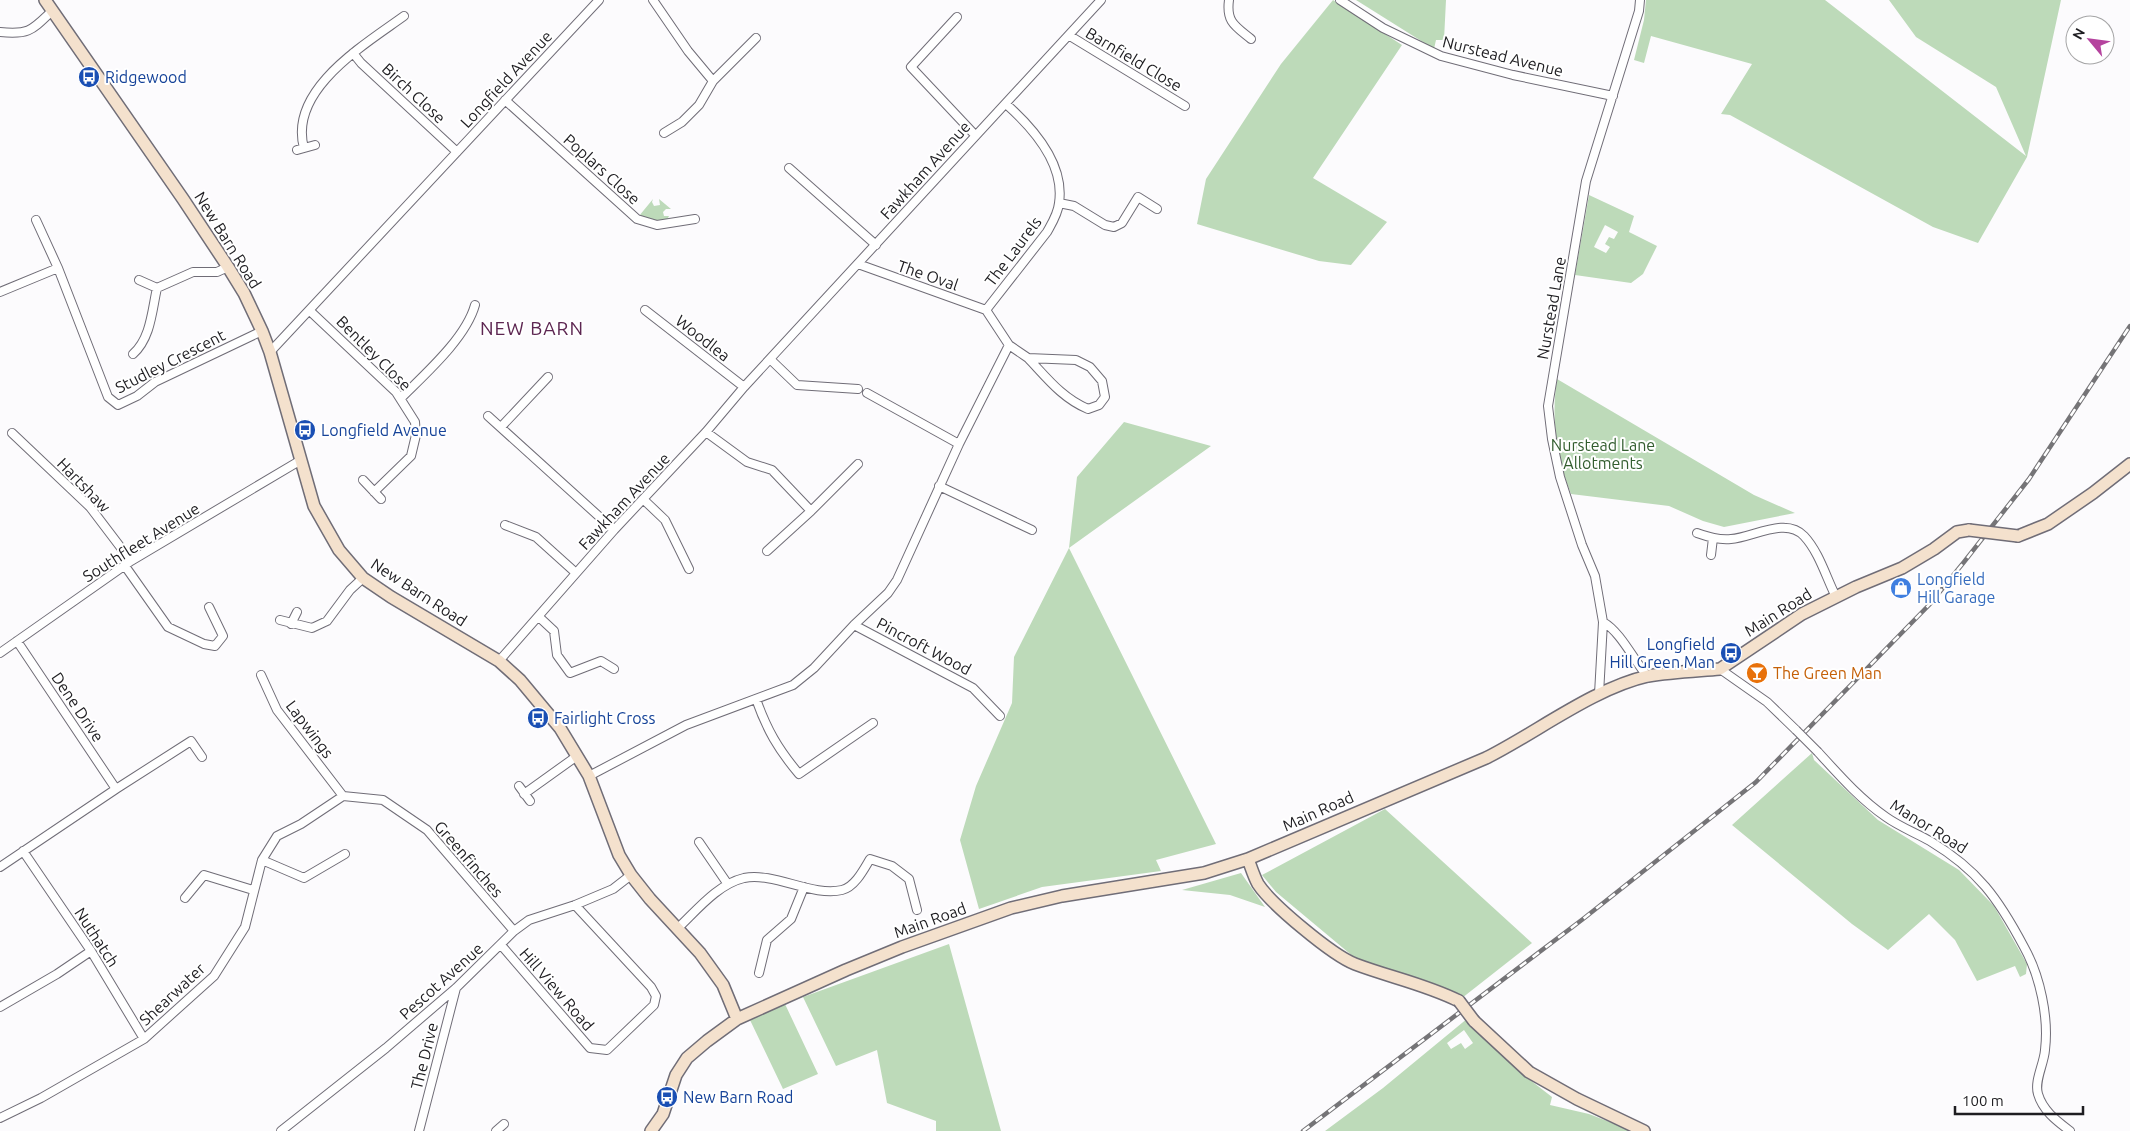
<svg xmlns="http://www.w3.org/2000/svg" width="2130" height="1131" font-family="Ubuntu,sans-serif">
<rect width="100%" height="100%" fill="#fcfbfd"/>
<path fill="#bddab9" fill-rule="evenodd" d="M 1333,0 L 1402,45 L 1313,178 L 1387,222 L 1351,265 L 1319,261 L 1197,224 L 1206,179 L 1281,64 Z
M 1356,0 L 1446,0 L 1444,40 L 1436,40 L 1434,49 Z
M 1646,0 L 1825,0 L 2026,156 L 1996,87 L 1916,37 L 1889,0 L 2061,0 L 2027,157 L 1978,243 L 1933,227 L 1730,115 L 1721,114 L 1752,64 L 1651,36 L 1644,63 L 1634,60 L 1644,20 Z
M 1589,195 L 1634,216 L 1629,232 L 1657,246 L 1643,274 L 1631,283 L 1575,275 ZM 1605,225 L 1618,232 L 1614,239 L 1609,237 L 1605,244 L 1610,247 L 1606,253 L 1594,247 Z
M 653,199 L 652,202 L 654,206 L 660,205 L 659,199 L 671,209 L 666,209 L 663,212 L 664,216 L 669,216 L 667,220 L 656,222 L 639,216 Z
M 1557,379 L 1754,495 L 1795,513 L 1724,527 L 1703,521 L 1669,506 L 1571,494 C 1556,457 1551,418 1557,379 Z
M 1124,422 L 1211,446 L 1069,548 L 1216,844 L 1156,860 L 1161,871 L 1042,887 L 979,909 L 960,840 L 976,786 L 1012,703 L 1014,657 L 1069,548 L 1077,477 Z
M 1812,753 L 1814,760 L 1878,820 L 1959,870 L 1994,906 L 2027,964 L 2026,974 L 2020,977 L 2015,966 L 1977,981 L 1955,940 L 1929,914 L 1888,950 L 1852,924 L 1732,825 Z
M 1385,809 L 1532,943 L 1462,998 L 1355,958 L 1276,892 L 1262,875 Z
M 1241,873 L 1265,907 L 1230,895 L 1182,890 Z
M 949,944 L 1001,1131 L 936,1131 L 936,1121 L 887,1103 L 877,1050 L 836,1066 L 803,997 Z
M 785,1004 L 818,1074 L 783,1089 L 750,1020 Z
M 1468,1018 L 1521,1073 L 1552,1097 L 1550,1105 L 1589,1114 L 1633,1131 L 1325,1131 L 1383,1088 ZM 1464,1030 L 1473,1043 L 1465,1049 L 1461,1043 L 1451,1049 L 1447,1043 Z"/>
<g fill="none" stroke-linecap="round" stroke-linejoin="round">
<g stroke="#706d77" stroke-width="10">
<path id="street" d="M 653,0 L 688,51 L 713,81
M 1229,0 C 1226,22 1235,26 1251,39
M 1340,0 L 1383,28 L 1441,56 L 1513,75 L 1613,96
M 1640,0 L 1639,11 L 1586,181 L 1548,406 L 1552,439 L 1560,477 L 1582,545 L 1595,576 L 1603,622 C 1621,632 1634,661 1648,677
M 957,17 L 911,67 L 975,135
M 0,32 C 30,35 32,30 53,10
M 1070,36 L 1185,106
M 353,53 L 361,63 L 457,152
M 505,100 L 637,219 L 657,225 L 695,219
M 664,133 L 682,122 L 699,105 L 713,81 L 756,38
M 304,148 C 288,90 364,45 404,16
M 297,150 L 315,145
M 789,168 L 876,245
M 1059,203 L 1074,206 L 1105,225 L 1114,227 L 1122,223 L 1138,197 L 1157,209
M 36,220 L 58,268 L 108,397 L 118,405 L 137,396 L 155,382 L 262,331
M 858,264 L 986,310 L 1009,345 L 1028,358 L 1076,360 L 1090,367 L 1102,381 L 1105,397 L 1099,405 L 1088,409 C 1062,398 1047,378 1028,358
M 139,280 L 157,288 L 193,272 L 217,272 L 228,267
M 0,292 L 58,268
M 645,310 L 744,387
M 986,310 L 1047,232 C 1052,223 1058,214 1059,203 C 1065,164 1033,128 1006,104
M 310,311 L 396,392 L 415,422 L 416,435 L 411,456 L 374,492
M 270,352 L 599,0
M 133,354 C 151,338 152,310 157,288
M 771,360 L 797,385 L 858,389
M 867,393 L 959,444
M 401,398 C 425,374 466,338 475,305
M 488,416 L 614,530
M 501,427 L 548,377
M 706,432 L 747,462 L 772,470 L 811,511
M 12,433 L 90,507 L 131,561
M 363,480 L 381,499
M 939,486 L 1032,530
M 644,500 L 665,520 L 689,569
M 505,525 L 536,537 L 576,573
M 1697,533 C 1709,537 1718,540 1731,539 C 1752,538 1786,516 1804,536 C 1819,552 1826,577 1836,597
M 767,551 L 811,511 L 858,464
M 1711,555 L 1713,538
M 125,566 L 168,627 L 204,644 L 215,646 L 223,636 L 209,607
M 539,617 L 554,631 L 557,655 L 570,673 L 601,661 L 614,669
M 280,620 L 312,628 L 327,621 L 350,590 L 363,578
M 291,624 L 297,612
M 854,625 L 973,688 L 1000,716
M 17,641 L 116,789
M 0,653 L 131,561 L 301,460
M 499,661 L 614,530 L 706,432 L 744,387 L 1101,0
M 1720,669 L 1767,702 L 1796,730
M 261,675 L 277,710 L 343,796
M 1599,694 L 1603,622
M 756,699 C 767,730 778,749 799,774 L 873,723
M 1818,752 C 1839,775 1860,799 1886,817 C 1900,827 1916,833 1930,841 C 1978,870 1998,898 2024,947 C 2040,976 2049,1017 2045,1050 C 2044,1064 2034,1081 2038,1094 C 2043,1111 2057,1121 2070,1131
M 589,776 L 686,725 L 793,685 L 814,668 L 854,625 L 888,593 L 897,580 L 959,444 L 1009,345
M 519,786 L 530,801
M 524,794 L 577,756
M 343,796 L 383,800 L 427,830 L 514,931
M 699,842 L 727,883
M 23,851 L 91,951 L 144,1039
M 262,860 L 304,878 L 345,854
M 0,867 L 116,789 L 191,741 L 202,757
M 185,898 L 204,875 L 253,890
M 678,928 C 697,910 718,884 744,878 C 775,872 812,897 842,890 C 855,887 864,869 870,859 L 892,866 L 909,879 L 917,910
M 501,945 L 590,1048 L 607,1050 L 654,1005 L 656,996 L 651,987 L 575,905
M 759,973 L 767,940 L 791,919 L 804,887
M 0,1007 L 57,974 L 91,951
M 0,1118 L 41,1098 L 144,1039 L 214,976 L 245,927 L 262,860 L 277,836 L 301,824 L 343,796
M 281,1131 L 386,1048 L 456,988 L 514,931 L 529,920 L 575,905 L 613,889 L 631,875
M 419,1131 L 456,988
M 496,1131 L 504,1124"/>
</g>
<g stroke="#706d77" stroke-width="14">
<path id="secondary" d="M 45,0 L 183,199 L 228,267 L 244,293 L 262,331 L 270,352 L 314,506 L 339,550 L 363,578 L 391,597 L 499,661 L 520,680 L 560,728 L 589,776 L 619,855 L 631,875 L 650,899 L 700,953 L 723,985 L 737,1019
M 2018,536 L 2048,524 L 2093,493 L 2130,464
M 1248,859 C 1251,867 1254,877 1258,884 C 1271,904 1332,955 1355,964 C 1389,977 1425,984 1459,1001
M 1474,1021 L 1529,1072 L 1577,1099 L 1644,1131
M 651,1131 L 663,1114 L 676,1075 L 687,1058 L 707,1041 L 737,1019 L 846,970 L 902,947 L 1011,908 L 1062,896 L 1204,873 L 1248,859 L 1486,758 C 1536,733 1594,688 1648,676 C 1672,672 1697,671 1720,669 L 1802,614 L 1856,587 L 1902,568 L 1934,549 L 1957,532 L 1969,530"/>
</g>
<use href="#street" stroke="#fff" stroke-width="8"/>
<use href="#secondary" stroke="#f4e1cd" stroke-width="11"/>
<g stroke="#757477" stroke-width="4.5">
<path id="rail" d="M 1303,1131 L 1583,919 L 1756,782 L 1929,605 L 1964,562 L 2029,479 L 2130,326"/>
</g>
<use href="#rail" stroke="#fff" stroke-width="2.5" stroke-dasharray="8" stroke-linecap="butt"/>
<g stroke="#706d77" stroke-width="10" stroke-linecap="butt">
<path id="street-bridge" d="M 1796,730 L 1818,752"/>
</g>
<g stroke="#706d77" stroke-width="14" stroke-linecap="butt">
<path id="secondary-bridge" d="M 1969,530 L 2018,536
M 1459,1001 L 1474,1021"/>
</g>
<use href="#street-bridge" stroke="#fff" stroke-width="8"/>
<use href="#secondary-bridge" stroke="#f4e1cd" stroke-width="11"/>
</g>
<defs>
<g id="bus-disc" transform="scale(1.125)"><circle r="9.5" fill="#1a4fb4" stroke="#fff"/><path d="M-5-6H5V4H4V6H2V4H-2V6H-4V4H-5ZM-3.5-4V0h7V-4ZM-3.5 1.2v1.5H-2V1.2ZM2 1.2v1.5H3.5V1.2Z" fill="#fff"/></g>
<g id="shop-disc" transform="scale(1.125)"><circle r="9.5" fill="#3f7fe0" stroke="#fff"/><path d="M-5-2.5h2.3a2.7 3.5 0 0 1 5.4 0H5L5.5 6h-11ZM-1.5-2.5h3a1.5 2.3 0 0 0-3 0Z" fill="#fff"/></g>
<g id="bar-disc" transform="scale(1.125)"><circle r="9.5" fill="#e8710a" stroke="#fff"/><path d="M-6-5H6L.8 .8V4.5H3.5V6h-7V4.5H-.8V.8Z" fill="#fff"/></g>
</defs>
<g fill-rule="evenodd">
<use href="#bus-disc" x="89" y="77"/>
<use href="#bus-disc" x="305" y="430"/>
<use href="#shop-disc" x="1901" y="588"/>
<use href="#bus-disc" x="1731" y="653"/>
<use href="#bar-disc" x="1757" y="673"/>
<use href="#bus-disc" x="538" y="718"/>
<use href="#bus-disc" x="667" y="1097"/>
</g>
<g text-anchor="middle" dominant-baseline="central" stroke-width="4" stroke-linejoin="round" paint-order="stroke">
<g font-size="16" fill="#1e1d21" stroke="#fff">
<text transform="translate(1503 56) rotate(14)">Nurstead Avenue</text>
<text transform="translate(1134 59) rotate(31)">Barnfield Close</text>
<text transform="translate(506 79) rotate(-47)">Longfield Avenue</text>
<text transform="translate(414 93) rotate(43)">Birch Close</text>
<text transform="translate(602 169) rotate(42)">Poplars Close</text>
<text transform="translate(925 170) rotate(-48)">Fawkham Avenue</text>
<text transform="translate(228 240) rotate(58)">New Barn Road</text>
<text transform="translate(1013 251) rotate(-53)">The Laurels</text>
<text transform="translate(928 275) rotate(19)">The Oval</text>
<text transform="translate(1551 308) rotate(-80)">Nurstead Lane</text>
<text transform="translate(703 338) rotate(38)">Woodlea</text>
<text transform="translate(374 353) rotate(45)">Bentley Close</text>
<text transform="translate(170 361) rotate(-27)">Studley Crescent</text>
<text transform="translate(84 485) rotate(46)">Hartshaw</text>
<text transform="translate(624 501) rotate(-47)">Fawkham Avenue</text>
<text transform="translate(141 542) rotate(-32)">Southfleet Avenue</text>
<text transform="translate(419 592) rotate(33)">New Barn Road</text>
<text transform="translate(1778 612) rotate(-32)">Main Road</text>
<text transform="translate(924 646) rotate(28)">Pincroft Wood</text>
<text transform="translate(78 707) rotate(56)">Dene Drive</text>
<text transform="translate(310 729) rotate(53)">Lapwings</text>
<text transform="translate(1318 811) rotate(-24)">Main Road</text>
<text transform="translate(1929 826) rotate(32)">Manor Road</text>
<text transform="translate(469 859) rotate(49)">Greenfinches</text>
<text transform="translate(930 920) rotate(-20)">Main Road</text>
<text transform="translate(97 937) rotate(57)">Nuthatch</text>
<text transform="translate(441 981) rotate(-42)">Pescot Avenue</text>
<text transform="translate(557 989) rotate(49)">Hill View Road</text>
<text transform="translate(172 994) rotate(-43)">Shearwater</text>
<text transform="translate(424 1056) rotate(-76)">The Drive</text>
</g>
<g font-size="16" fill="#164399" stroke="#fff" text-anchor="start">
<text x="105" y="77">Ridgewood</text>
<text x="321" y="430">Longfield Avenue</text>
<text x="1715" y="644" text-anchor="end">Longfield<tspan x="1715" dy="18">Hill Green Man</tspan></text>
<text x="554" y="718">Fairlight Cross</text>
<text x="683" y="1097">New Barn Road</text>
</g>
<g font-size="16" fill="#325d2e" stroke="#fff">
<text x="1603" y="445">Nurstead Lane<tspan x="1603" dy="18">Allotments</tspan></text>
</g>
<g font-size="16" fill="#366cbe" stroke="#fff" text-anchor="start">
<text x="1917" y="579">Longfield<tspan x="1917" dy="18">Hill Garage</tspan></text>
</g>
<g font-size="16" fill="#c56008" stroke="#fff" text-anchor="start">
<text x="1773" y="673">The Green Man</text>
</g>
<g font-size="19" letter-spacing="1" fill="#5d2651" stroke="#fff">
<text x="532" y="328">NEW BARN</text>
</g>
</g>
<g transform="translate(2090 40) rotate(299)"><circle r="24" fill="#ffffff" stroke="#a5a5a6"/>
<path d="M0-4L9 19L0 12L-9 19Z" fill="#b5439e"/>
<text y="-8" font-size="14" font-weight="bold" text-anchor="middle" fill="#1e1d21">N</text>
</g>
<path d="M1955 1106v8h128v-8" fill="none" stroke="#1e1d21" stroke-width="2.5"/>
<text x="1962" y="1106" font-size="15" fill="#1e1d21" stroke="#ffffff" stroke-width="4" paint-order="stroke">100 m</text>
</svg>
